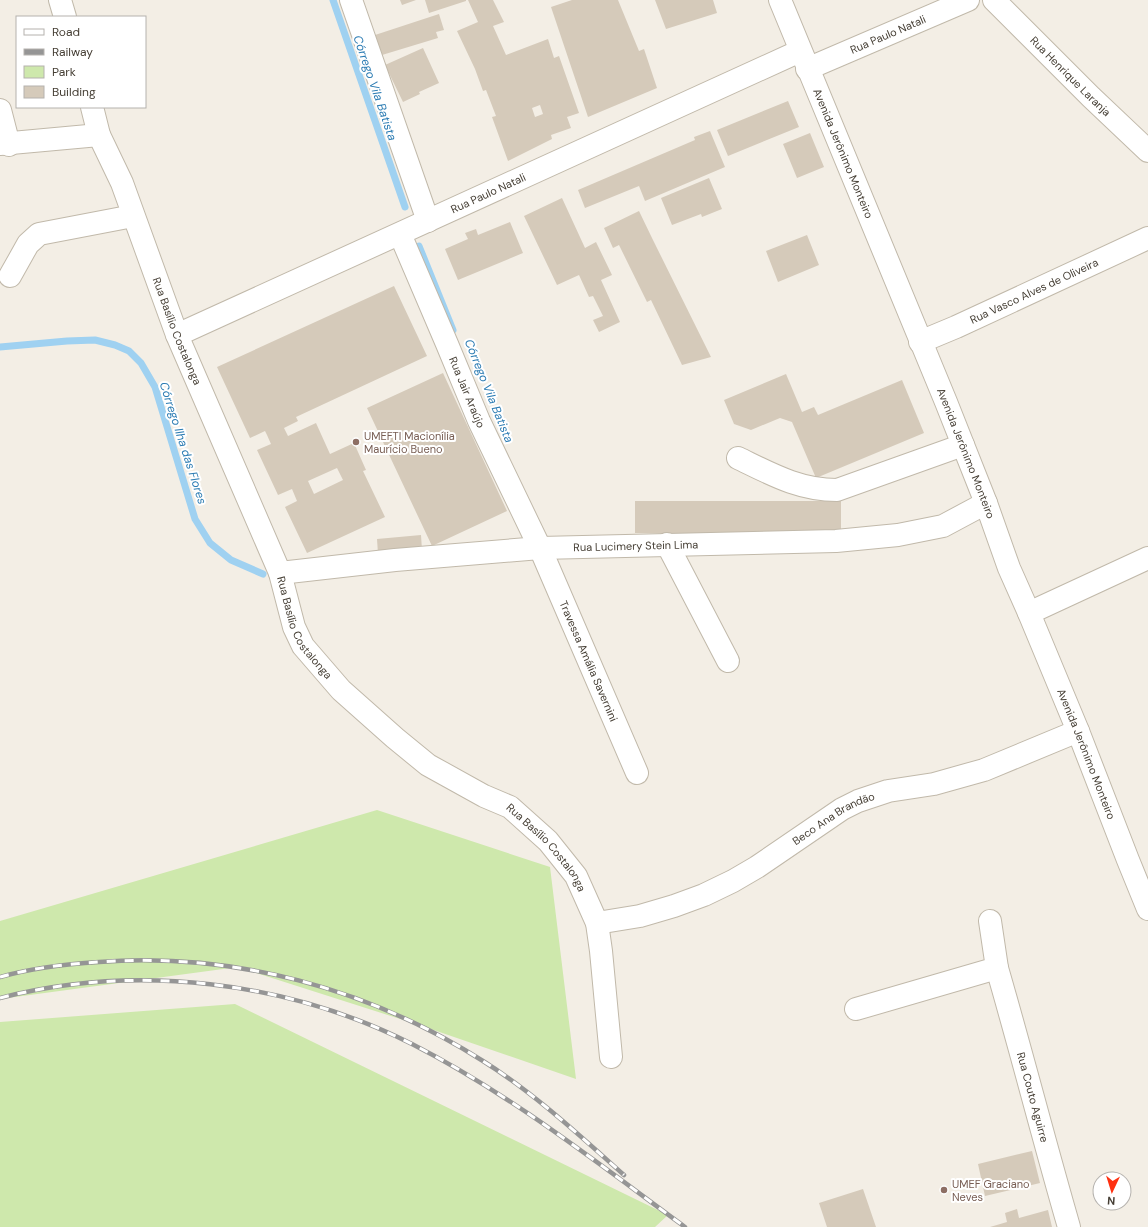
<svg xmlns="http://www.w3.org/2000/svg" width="1148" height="1227" font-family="'DM Sans',sans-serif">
<rect width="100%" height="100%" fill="#f3eee5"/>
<path fill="#cee8ac" d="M 377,810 L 550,867 L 576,1079 L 422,1026 L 238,967 L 0,999 L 0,921 Z
M 235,1004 L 668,1215 L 655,1227 L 0,1227 L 0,1022 Z"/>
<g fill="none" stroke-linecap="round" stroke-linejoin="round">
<path stroke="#9fd1f1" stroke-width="7" d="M 333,0 L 405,207
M 419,246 L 453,330
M 0,347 L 67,341 L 95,340 L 115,345 L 129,351 L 141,363 L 155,387 L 195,519 L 210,543 L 231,560 L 263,574"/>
</g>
<path fill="#d5caba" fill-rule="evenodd" d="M 400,0 L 416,0 L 402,5 Z
M 425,0 L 466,0 L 466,1 L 429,13 Z
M 468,0 L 493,0 L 504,22 L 493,26 L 506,55 L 548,39 L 554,58 L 559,56 L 579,113 L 567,117 L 571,128 L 551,135 L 552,139 L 508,161 L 492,117 L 496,116 L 486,90 L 483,91 L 475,69 L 457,31 L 478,22 ZM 540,105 L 543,114 L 535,117 L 532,108 Z
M 572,0 L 618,0 L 639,51 L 644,49 L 657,88 L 588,117 L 551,7 Z
M 655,0 L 713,0 L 717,13 L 666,29 Z
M 439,14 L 444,30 L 436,32 L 438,38 L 382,55 L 375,35 Z
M 423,48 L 439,83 L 419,92 L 420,94 L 403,102 L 385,65 Z
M 788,101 L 799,127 L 728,156 L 717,130 Z
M 710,131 L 725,167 L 645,201 L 639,186 L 585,208 L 578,190 L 695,140 L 694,137 Z
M 810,133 L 824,167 L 797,178 L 783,144 Z
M 709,178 L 722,209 L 702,217 L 701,214 L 672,225 L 661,198 Z
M 562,198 L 585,248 L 596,242 L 612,275 L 601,280 L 620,322 L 599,332 L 593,320 L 603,316 L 593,296 L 589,297 L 579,275 L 557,285 L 524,216 Z
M 639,211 L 652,238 L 711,357 L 682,365 L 651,300 L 647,302 L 619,245 L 613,248 L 604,228 Z
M 510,222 L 523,253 L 458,280 L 445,249 L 468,239 L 465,233 L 476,229 L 478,235 Z
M 807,235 L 819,265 L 778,282 L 766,251 Z
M 394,286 L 427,356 L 296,417 L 298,421 L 284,428 L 288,436 L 316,423 L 330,454 L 354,443 L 366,470 L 363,471 L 385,517 L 307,553 L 285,507 L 297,501 L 292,489 L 278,495 L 257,450 L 271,444 L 267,435 L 265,431 L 250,438 L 217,367 ZM 337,468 L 343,480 L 314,494 L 308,481 Z
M 443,373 L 507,511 L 432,546 L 367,408 Z
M 786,374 L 802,412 L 814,407 L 818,415 L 902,380 L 924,433 L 816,478 L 792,422 L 780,418 L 751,430 L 734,424 L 724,400 Z
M 635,501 L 841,501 L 841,534 L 635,533 Z
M 421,535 L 422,550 L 378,554 L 377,539 Z
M 1032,1151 L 1040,1183 L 985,1196 L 978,1164 Z
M 863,1189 L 876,1227 L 827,1227 L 819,1203 Z
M 1017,1209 L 1019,1218 L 1048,1210 L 1052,1227 L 990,1227 L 1007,1222 L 1005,1213 Z"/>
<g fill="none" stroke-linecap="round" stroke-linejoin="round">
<g stroke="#c1b9aa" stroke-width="24">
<g id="minor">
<path d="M 60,0 L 65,17"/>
<path d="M 351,0 L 428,221"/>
<path id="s1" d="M 780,0 L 946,402 L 986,503 L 1009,568 L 1029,613 L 1078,731 L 1128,860 L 1148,909"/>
<path id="s2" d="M 994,0 L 1091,97 L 1148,151"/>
<path id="s3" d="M 807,69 L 968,0"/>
<path id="s4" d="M 92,107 L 99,135 L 122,183 L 177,335 L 280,573 L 294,627 L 303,646 L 341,690 L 395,738 L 428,765 L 484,796 L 510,807 L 548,841 L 576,876 L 597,923 L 601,951 L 611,1057"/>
<path d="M 0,110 L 9,145"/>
<path d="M 0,144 L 99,135"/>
<path id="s5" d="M 400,234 L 447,344 L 479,421 L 540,548 L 637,773"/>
<path d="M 10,276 L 28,244 L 39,234 L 133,216"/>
<path id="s6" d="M 177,335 L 800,51"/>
<path id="s7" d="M 920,342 L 956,327 L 1148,238"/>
<path d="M 738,458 C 771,474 799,490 837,490 L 963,445"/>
<path d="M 667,544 L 728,661"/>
<path id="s8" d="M 280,573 L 395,560 L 540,548 L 836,541 L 898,535 L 943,526 L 986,503"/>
<path d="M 1029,613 L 1148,558"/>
<path id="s9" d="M 597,923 L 640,916 L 674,906 L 704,895 L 733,881 L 757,867 L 842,809 L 858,801 L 888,791 L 934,784 L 984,770 L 1078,731"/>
<path id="s10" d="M 997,968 C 1022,1054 1044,1141 1069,1227"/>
<path d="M 856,1009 L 997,968 L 990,921"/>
</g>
</g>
<use href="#minor" stroke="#fff" stroke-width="22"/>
<g stroke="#959595" stroke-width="4.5">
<path id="rail" d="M 0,977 C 32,968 66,964 99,962 C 234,952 368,988 483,1061 C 534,1093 579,1135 624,1175
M 0,998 C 136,963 287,981 412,1044 C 510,1094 596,1162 685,1227"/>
</g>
<use href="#rail" stroke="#fff" stroke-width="3" stroke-dasharray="9" stroke-linecap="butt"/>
</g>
<g fill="#8d6e63" stroke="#fff" stroke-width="1.5">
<circle cx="356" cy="442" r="4"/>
<circle cx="944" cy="1190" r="4"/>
</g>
<g text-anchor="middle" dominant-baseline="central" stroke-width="4" stroke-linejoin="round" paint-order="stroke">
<g font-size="11" fill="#453e34" stroke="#fff">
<text stroke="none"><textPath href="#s3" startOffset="88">Rua Paulo Natali</textPath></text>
<text stroke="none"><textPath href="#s2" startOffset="108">Rua Henrique Laranja</textPath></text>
<text stroke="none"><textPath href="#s1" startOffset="166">Avenida Jerônimo Monteiro</textPath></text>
<text stroke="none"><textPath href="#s6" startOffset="342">Rua Paulo Natali</textPath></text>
<text stroke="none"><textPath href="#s7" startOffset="125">Rua Vasco Alves de Oliveira</textPath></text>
<text stroke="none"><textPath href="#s4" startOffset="240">Rua Basílio Costalonga</textPath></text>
<text stroke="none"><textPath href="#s5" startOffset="172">Rua Jair Araújo</textPath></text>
<text stroke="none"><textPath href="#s1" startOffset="490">Avenida Jerônimo Monteiro</textPath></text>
<text stroke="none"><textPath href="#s8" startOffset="357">Rua Lucimery Stein Lima</textPath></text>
<text stroke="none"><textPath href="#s4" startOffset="564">Rua Basílio Costalonga</textPath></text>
<text stroke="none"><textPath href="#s5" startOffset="467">Travessa Amália Savernini</textPath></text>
<text stroke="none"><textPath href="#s1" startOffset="814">Avenida Jerônimo Monteiro</textPath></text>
<text stroke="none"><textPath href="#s9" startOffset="262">Beco Ana Brandão</textPath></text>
<text stroke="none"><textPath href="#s4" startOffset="900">Rua Basílio Costalonga</textPath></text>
<text stroke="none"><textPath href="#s10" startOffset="134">Rua Couto Aguirre</textPath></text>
</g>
<g font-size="11" fill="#785e54" stroke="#fff" text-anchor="start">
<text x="364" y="436">UMEFTI Macionília<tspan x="364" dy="13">Maurício Bueno</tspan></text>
<text x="952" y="1184">UMEF Graciano<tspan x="952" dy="13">Neves</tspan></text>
</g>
<g font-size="12" font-style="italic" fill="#2c7cb3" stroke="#fff">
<text transform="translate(375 88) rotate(71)">Córrego Vila Batista</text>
<text transform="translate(489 391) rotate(68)">Córrego Vila Batista</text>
<text transform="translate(183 443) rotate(72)">Córrego Ilha das Flores</text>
</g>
</g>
<rect x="16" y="16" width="130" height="92" fill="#ffffff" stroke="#b5b2ae"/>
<rect x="24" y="29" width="20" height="6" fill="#ffffff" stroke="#b5b2ae"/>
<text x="52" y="36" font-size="12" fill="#453e34">Road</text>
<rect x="24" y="49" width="20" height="6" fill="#959595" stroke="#b5b2ae"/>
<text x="52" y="56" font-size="12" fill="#453e34">Railway</text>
<rect x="24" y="66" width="20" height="12" fill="#cee8ac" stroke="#b5b2ae"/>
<text x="52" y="76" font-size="12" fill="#453e34">Park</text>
<rect x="24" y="86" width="20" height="12" fill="#d5caba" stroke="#b5b2ae"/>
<text x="52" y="96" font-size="12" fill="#453e34">Building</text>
<g transform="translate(1112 1191) rotate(184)"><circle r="19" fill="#ffffff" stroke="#b5b2ae"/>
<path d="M0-3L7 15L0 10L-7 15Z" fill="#fe3010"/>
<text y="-6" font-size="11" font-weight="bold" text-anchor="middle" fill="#453e34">N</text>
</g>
</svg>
